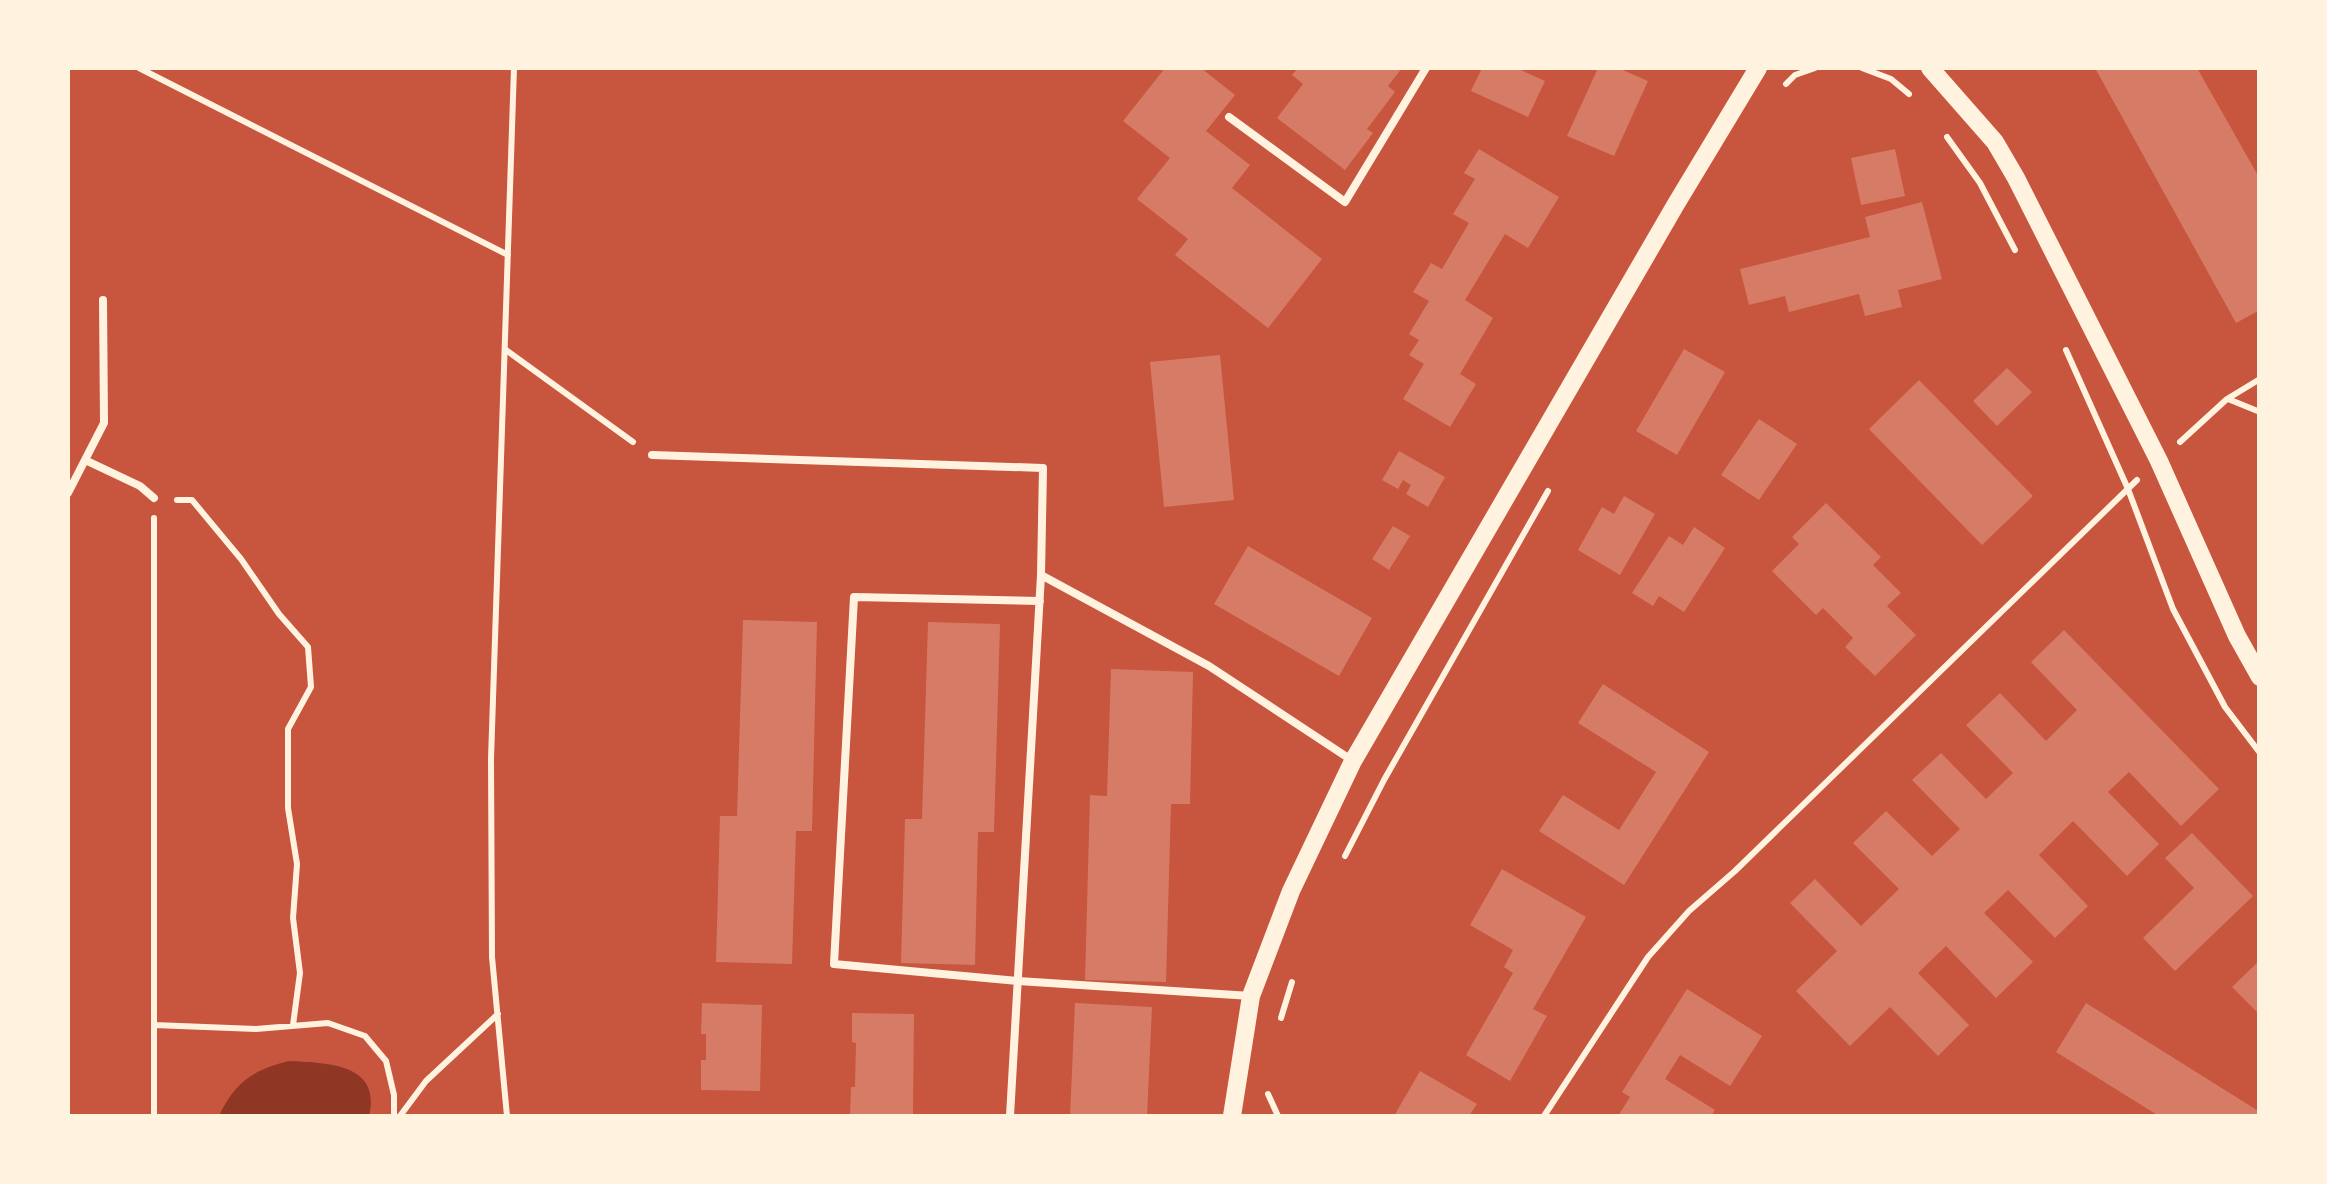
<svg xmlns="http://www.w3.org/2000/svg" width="2327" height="1184" font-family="'Titillium Web',sans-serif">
<rect width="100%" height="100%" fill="#c8553d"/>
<path fill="#8f3625" d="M 289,1061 C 326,1063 382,1063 369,1116 L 219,1116 C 235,1082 253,1070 289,1061 Z"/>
<path fill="#d67c66" d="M 1165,68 L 1201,68 L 1235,95 L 1206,131 L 1250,165 L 1232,188 L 1322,259 L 1268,328 L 1175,255 L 1188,239 L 1137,199 L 1170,158 L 1123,121 Z
M 1298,68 L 1402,68 L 1388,86 L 1395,92 L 1367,129 L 1373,133 L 1345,170 L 1277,118 L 1303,84 L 1292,75 Z
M 1482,68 L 1522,68 L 1521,70 L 1545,81 L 1528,117 L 1471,91 Z
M 1598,68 L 1618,68 L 1648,81 L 1614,156 L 1567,136 Z
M 2095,68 L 2197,68 L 2260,179 L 2260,310 L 2236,323 Z
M 1479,149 L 1559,197 L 1528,248 L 1505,234 L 1465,300 L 1493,318 L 1460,374 L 1476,384 L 1450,427 L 1403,399 L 1424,364 L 1409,355 L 1419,340 L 1409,334 L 1429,301 L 1413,292 L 1431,263 L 1442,269 L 1469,223 L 1453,214 L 1475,179 L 1464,173 Z
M 1895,149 L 1905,196 L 1861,205 L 1851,158 Z
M 1922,202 L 1942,279 L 1898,290 L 1902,307 L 1865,316 L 1859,294 L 1789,312 L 1785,296 L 1749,305 L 1740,269 L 1870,237 L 1865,217 Z
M 1684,349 L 1725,372 L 1677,455 L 1636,431 Z
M 1220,355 L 1234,500 L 1164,507 L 1150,362 Z
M 2007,368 L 2032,392 L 1997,426 L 1973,401 Z
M 1919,380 L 2033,496 L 1982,545 L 1869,429 Z
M 1759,419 L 1797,444 L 1759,500 L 1721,475 Z
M 1399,451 L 1445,477 L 1428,507 L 1406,494 L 1411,485 L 1403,480 L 1398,489 L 1382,480 Z
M 1624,496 L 1655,514 L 1620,575 L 1578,550 L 1602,507 L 1614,514 Z
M 1826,503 L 1881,557 L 1873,565 L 1901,593 L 1887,606 L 1916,635 L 1875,676 L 1845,647 L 1853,638 L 1823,608 L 1816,615 L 1772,571 L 1799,544 L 1792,537 Z
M 1393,526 L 1410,536 L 1389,570 L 1372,559 Z
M 1694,527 L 1725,548 L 1684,612 L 1659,596 L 1653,606 L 1632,593 L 1669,536 L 1683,545 Z
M 1248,546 L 1372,618 L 1339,676 L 1214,604 Z
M 743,620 L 817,622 L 812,831 L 796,831 L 792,964 L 716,962 L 720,816 L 737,816 Z
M 928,622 L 1000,624 L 994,832 L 978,832 L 975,965 L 901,963 L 905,819 L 922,819 Z
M 2064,630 L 2219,789 L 2181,826 L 2129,772 L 2108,792 L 2159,844 L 2127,876 L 2073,821 L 2039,855 L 2088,906 L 2055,938 L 2008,890 L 1984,913 L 2033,962 L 1996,998 L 1946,946 L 1918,973 L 1969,1025 L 1938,1056 L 1890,1007 L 1850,1046 L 1796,991 L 1837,951 L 1790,903 L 1815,879 L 1861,926 L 1899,889 L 1853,843 L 1886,811 L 1932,856 L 1960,829 L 1912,780 L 1941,753 L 1986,799 L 2013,773 L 1966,725 L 2000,693 L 2046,741 L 2077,710 L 2031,662 Z
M 1111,669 L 1193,672 L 1190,804 L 1171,804 L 1166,982 L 1085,980 L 1090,795 L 1107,796 Z
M 1603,684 L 1709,752 L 1624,885 L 1539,831 L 1563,795 L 1619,830 L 1656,772 L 1578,723 Z
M 2192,833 L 2253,896 L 2175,971 L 2143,938 L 2194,888 L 2165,858 Z
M 1502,869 L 1586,917 L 1533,1009 L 1547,1016 L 1510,1081 L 1466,1055 L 1513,973 L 1504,967 L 1513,950 L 1470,925 Z
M 2260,960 L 2260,1015 L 2232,987 Z
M 1687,989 L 1762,1036 L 1730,1086 L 1680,1055 L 1665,1079 L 1715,1110 L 1711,1116 L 1618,1116 L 1630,1097 L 1622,1092 Z
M 702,1003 L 762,1005 L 760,1091 L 701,1090 L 701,1060 L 706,1060 L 706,1034 L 701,1034 Z
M 1075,1003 L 1152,1007 L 1147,1116 L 1070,1116 Z
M 2086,1003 L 2260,1112 L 2260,1116 L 2159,1116 L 2056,1052 Z
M 852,1013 L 914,1014 L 913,1116 L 850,1116 L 851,1087 L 855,1087 L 856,1043 L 852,1042 Z
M 1420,1071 L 1477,1104 L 1469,1116 L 1394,1116 Z"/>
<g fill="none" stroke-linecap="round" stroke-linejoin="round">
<path stroke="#fff3e0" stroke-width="6" d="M 139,68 L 508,255
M 1862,68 L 1891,79 L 1909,94
M 1786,84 L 1795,75 L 1815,68
M 1947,137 L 1980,183 L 2015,250
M 506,350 L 633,442
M 2066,350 L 2128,489 L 2173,609 L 2225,707 L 2260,753
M 2228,399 L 2260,412
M 2180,442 L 2227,399 L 2260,379
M 177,500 L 192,500 L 241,559 L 279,614 L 308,647 L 311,687 L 288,729 L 288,808 L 297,864 L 293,918 L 300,973 L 293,1025
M 154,518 L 154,1116
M 1345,856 L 1384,780 L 1548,491
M 1281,1018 L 1292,982
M 154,1025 L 256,1029 L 328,1023 L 365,1036 L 386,1061 L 394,1095 L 394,1116
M 1268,1094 L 1278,1116
M 400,1116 L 426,1081 L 498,1014
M 507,1116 L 492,957 L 491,759 L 514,68
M 1544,1116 L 1648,957 L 1689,911 L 1735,871 L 2137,480"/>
<path stroke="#fff3e0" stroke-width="8" d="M 1229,117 L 1345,202 L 1426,68
M 652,455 L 1043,468 L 1041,575
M 85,460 L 140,486 L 154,498
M 68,493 L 104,423 L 103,300
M 1040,601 L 854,597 L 834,964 L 1018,981 L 1251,996
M 1010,1116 L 1041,575 L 1209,666 L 1353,761"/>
<path stroke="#fff3e0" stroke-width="18" d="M 1930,68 L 1995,142 L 2016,178 L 2159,461 L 2237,636 L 2260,677
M 1232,1116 L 1251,996 L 1291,891 L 1353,761 L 1676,204 L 1758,68"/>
</g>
<rect width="2327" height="1184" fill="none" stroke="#fff3e0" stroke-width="140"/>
</svg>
